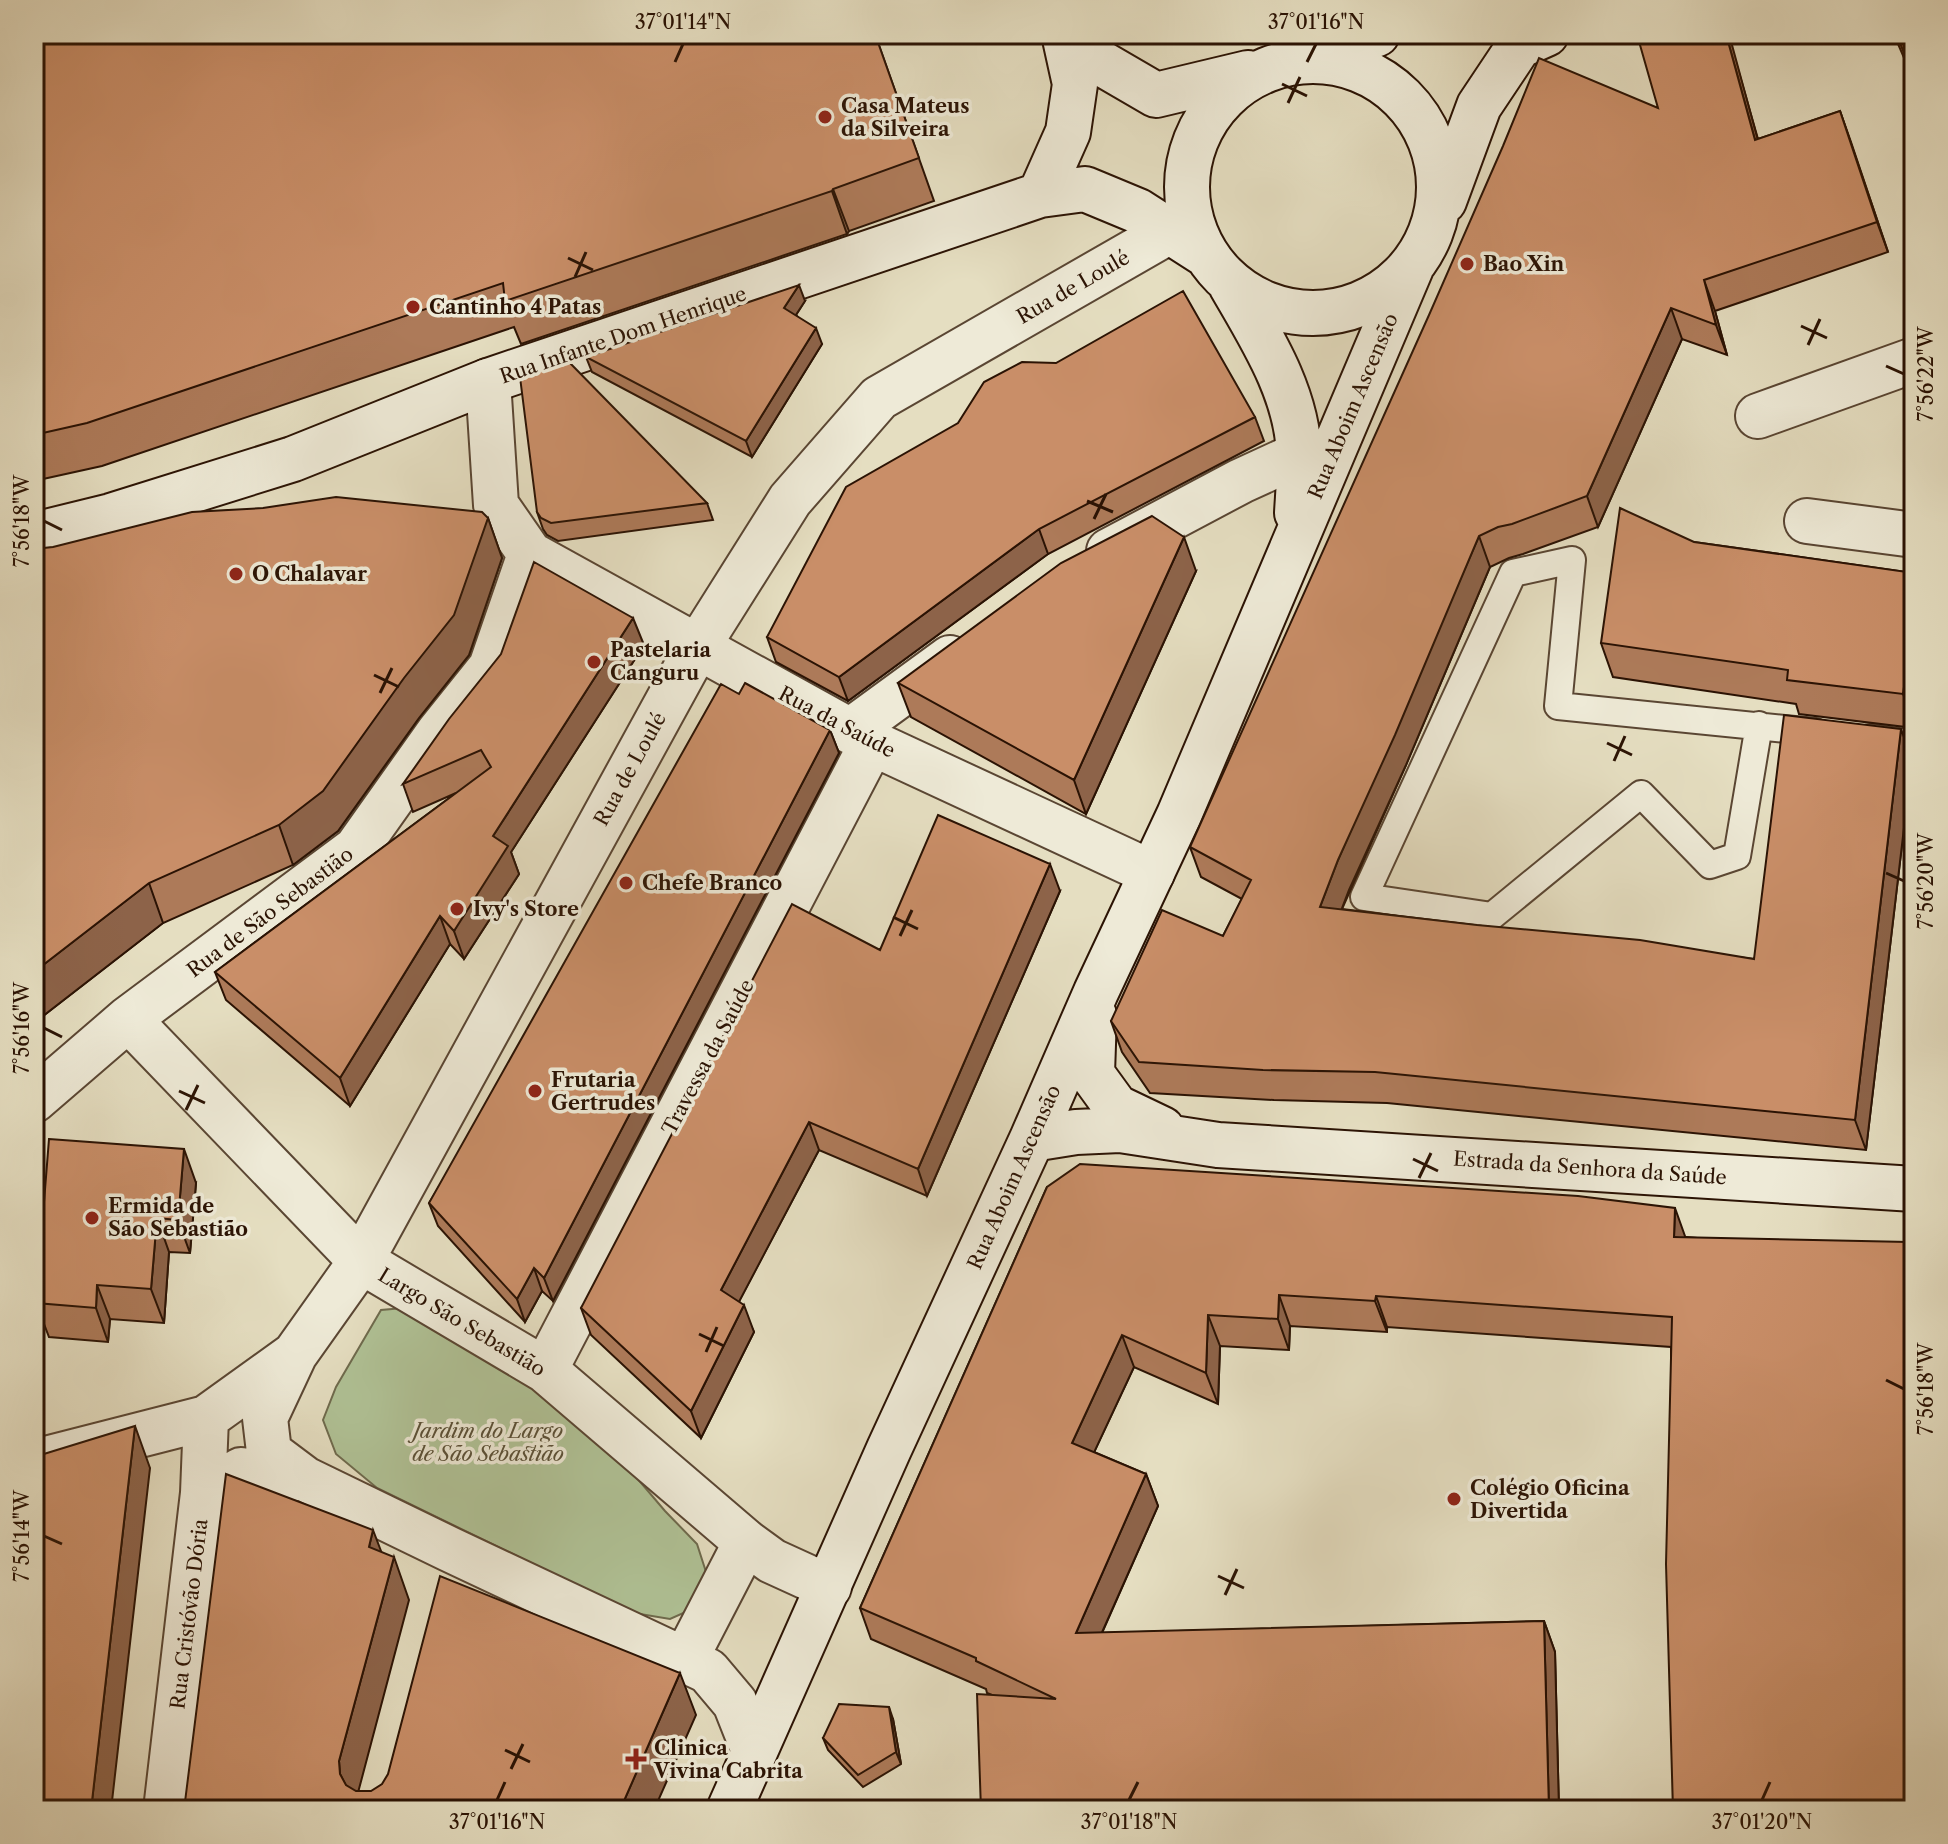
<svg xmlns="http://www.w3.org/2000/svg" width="1948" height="1844" font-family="'Libre Caslon Text',serif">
<rect width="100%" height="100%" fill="#e5dec1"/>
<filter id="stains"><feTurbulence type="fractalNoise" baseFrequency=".0025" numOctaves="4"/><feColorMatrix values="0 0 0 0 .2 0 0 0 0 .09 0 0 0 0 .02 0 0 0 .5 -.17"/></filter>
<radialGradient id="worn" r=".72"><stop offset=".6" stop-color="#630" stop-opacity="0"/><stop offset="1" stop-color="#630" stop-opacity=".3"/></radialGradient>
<path fill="#b0c296" stroke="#6e6a4d" stroke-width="2" d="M 415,1307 L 545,1370 L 665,1511 L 697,1544 L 707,1575 L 697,1607 L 670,1619 L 634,1613 L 377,1488 L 336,1454 L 323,1420 L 336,1387 L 381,1310 Z"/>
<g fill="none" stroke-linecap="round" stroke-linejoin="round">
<g stroke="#5a4633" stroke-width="30">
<path id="lane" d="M 1759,725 L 1737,856 L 1710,865 L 1641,794 L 1492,916 L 1364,897 L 1513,573 L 1572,560 L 1558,706 L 1815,732
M 1870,738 L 1914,744"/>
</g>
<g stroke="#5a4633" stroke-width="48">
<path id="street" d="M 488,381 L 496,505 L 530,554 L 872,743 L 1152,873
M 1758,416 L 1914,360
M 1807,521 L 1914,535
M 1109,551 L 1241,481 L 1300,454
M 850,731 L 950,658
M 128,1019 L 361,1261 L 545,1370 L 746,1542 L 772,1561 L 829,1587
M 34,1100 L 128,1019 L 356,849 L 439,732 L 491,667 L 530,554
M 294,1356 L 265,1418 L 269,1452 L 305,1479 L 449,1549 L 708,1671 L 735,1703 L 754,1751
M 545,1370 L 872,743
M 34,1462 L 206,1418 L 295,1354 L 361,1261 L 698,646 L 790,500 L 879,398 L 1170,231
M 203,1493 L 241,1470 L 305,1479
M 685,1660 L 746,1542
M 166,1810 L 203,1493 L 206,1418"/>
</g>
<g stroke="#2b1304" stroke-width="48">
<path id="secondary" d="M 1073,34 L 1101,63 L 1156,95 L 1248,73
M 1312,58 L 1377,34
M1187 187a126 126 0 1 1 252 0a126 126 0 1 1-252 0Z
M 1040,195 L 1068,132 L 1075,84 L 1064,34
M 1444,201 L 1479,106 L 1519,46 L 1546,34
M 1231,285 C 1261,337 1298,394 1299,456 C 1300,475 1298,494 1297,513
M 34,535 L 111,516 L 293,459 L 488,381 L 1040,195 L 1085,189 L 1138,211 L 1205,254
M 1094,1015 L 1092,1074 L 1116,1107 L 1162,1129
M 1032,1139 L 1076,1132 L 1120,1130 L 1218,1145 L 1914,1189
M 729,1810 L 889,1449 L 1032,1139 L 1096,992 L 1179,815 L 1411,268"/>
</g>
<use href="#lane" stroke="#eeead7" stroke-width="26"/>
<use href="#street" stroke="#eeead7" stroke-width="44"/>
<use href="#secondary" stroke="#eeead7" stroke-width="44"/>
</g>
<path fill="#ad7a59" stroke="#2b1304" stroke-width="2" d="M 34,34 L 875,34 L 934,201 L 849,231 L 847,234 L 521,344 L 514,327 L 102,466 L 34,481 Z
M 1652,34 L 1728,34 L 1758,139 L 1840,111 L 1888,252 L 1715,311 L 1727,355 L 1682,339 L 1598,527 L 1523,554 L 1509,558 L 1490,567 L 1406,765 L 1342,909 L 1754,959 L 1912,760 L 1866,1150 L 1387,1103 L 1274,1100 L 1150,1093 L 1122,1052 L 1111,1021 L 1223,936 L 1242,899 L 1201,877 L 1190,847 L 1658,108 Z
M 1895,34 L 1914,34 L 1914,81 L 1898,44 Z
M 805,301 L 796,315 L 822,344 L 752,457 L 592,372 L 586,357 Z
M 1255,417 L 1264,441 L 1048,554 L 848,701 L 776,662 L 767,637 Z
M 707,503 L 713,520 L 558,541 L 547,535 L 543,529 L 537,512 Z
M 488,518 L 502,558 L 469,655 L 419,718 L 338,831 L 293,865 L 163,923 L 34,1023 L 34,549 Z
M 1694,542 L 1914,573 L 1914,728 L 1799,714 L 1796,704 L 1613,677 L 1601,643 Z
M 1196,571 L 1086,814 L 911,717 L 898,683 Z
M 644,645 L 511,852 L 519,874 L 464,959 L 450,944 L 350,1106 L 226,1000 L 215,972 L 456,793 L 413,812 L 403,784 Z
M 739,694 L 830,730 L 839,753 L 553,1301 L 542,1291 L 525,1322 L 438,1226 L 429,1203 Z
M 1060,891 L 927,1196 L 819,1150 L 739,1301 L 754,1332 L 701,1438 L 591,1335 L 581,1308 L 880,950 Z
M 196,1183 L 190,1253 L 169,1252 L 164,1323 L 110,1319 L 108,1342 L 49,1337 L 36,1303 Z
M 1047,1187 L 1686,1237 L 1914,1257 L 1914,1810 L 1673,1810 L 1671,1347 L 1387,1327 L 1387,1332 L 1290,1326 L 1289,1350 L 1220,1346 L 1218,1404 L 1134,1367 L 1094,1452 L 1146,1474 L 1158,1506 L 1102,1633 L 1544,1621 L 1555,1652 L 1559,1810 L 981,1810 L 992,1695 L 987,1693 L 986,1689 L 871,1639 L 860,1608 Z
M 893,1719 L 901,1764 L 863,1787 L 828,1750 L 823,1738 Z"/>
<path fill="#8d6349" stroke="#2b1304" stroke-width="2" d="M 1726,34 L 1728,34 L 1732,45 L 1766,170 L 1755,140 Z
M 1840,111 L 1851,142 L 1888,252 L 1877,222 Z
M 833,189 L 849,231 L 847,234 L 832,191 Z
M 1704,280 L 1715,311 L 1727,355 L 1716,325 Z
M 799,285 L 805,301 L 790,324 L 784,308 Z
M 1671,308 L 1682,339 L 1598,527 L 1587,496 Z
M 816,328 L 822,344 L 752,457 L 746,441 Z
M 488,518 L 502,558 L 469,655 L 419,718 L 338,831 L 293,865 L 279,825 Z
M 1039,529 L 1048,554 L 848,701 L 839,677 Z
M 1479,536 L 1490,567 L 1406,765 L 1349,890 L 1331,937 L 1320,907 L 1338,860 Z
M 1184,537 L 1196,571 L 1086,814 L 1074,780 Z
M 633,618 L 644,645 L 511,852 L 519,874 L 464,959 L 454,931 L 493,836 Z
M 1904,687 L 1914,715 L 1914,724 L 1903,694 Z
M 1901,729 L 1912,760 L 1866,1150 L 1855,1120 Z
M 830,730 L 839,753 L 553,1301 L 544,1278 Z
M 1050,864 L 1060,891 L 927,1196 L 918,1169 Z
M 149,883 L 163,923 L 34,1023 L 34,972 Z
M 440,916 L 450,944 L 350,1106 L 340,1078 Z
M 809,1122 L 819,1150 L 731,1317 L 721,1290 Z
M 184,1149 L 196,1183 L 190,1253 L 178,1220 Z
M 1675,1208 L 1686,1239 L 1674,1237 Z
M 157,1218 L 169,1252 L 164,1323 L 151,1289 Z
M 1908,1242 L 1914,1257 L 1908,1257 Z
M 534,1268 L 542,1291 L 525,1322 L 517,1299 Z
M 97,1285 L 110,1319 L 108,1342 L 96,1308 Z
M 1279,1295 L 1290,1326 L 1289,1350 L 1278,1319 Z
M 1376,1296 L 1387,1327 L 1387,1332 L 1375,1301 Z
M 744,1305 L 754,1332 L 701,1438 L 691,1411 Z
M 1208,1315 L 1220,1346 L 1218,1404 L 1206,1373 Z
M 1122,1335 L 1134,1367 L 1084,1474 L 1072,1443 Z
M 135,1426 L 150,1468 L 111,1810 L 91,1810 Z
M 1146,1474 L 1158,1506 L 1088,1664 L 1076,1633 Z
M 373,1530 L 389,1572 L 369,1547 Z
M 394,1557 L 409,1600 L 355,1804 L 340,1774 L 339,1761 Z
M 1544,1621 L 1555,1652 L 1559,1810 L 1549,1810 Z
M 680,1673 L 696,1715 L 654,1810 L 620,1810 Z
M 889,1707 L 893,1719 L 901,1764 L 896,1752 Z"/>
<path fill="#c98e68" stroke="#2b1304" stroke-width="2" d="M 34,34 L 875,34 L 919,158 L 833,189 L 832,191 L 505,301 L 503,283 L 87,423 L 34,435 Z
M 1652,34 L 1726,34 L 1755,140 L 1840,111 L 1877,222 L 1704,280 L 1716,325 L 1671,308 L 1587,496 L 1512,524 L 1498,527 L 1479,536 L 1395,735 L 1338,860 L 1320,907 L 1477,925 L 1640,940 L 1754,959 L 1784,715 L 1901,729 L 1855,1120 L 1375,1072 L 1263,1070 L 1139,1062 L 1111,1021 L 1162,910 L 1223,936 L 1251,880 L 1190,847 L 1429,315 L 1503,146 L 1539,58 L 1658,108 L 1638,38 Z
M 1896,34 L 1914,34 L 1914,76 Z
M 799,285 L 784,308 L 816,328 L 746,441 L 586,357 Z
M 1183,291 L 1255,417 L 1039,529 L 839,677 L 767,637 L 846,487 L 958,423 L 984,382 L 1022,362 L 1056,363 Z
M 568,361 L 707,503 L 551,523 L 541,518 L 537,512 L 520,377 Z
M 336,497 L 482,512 L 488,518 L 454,615 L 404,678 L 323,791 L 279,825 L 149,883 L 34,972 L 34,549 L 53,547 L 192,512 L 263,508 Z
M 1620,508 L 1694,542 L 1914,573 L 1914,689 L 1904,687 L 1903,694 L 1787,680 L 1788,670 L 1601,643 Z
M 1152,516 L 1184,537 L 1074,780 L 898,683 L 1061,563 Z
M 534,562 L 633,618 L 493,836 L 508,846 L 454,931 L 440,916 L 340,1078 L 215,972 L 491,767 L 481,750 L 403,784 L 449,719 L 501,654 Z
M 745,683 L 830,730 L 544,1278 L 534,1268 L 517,1299 L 429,1203 L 721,684 L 739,694 Z
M 938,815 L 1050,864 L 918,1169 L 809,1122 L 721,1290 L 744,1305 L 691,1411 L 581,1308 L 792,904 L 880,950 Z
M 49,1139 L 184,1149 L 178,1220 L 157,1218 L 151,1289 L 97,1285 L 96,1308 L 36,1303 Z
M 1080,1164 L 1578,1196 L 1675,1208 L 1674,1237 L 1908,1242 L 1908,1257 L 1914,1257 L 1914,1803 L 1861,1806 L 1673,1810 L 1666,1564 L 1672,1317 L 1376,1296 L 1375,1301 L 1279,1295 L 1278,1319 L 1208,1315 L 1206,1373 L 1122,1335 L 1072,1443 L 1146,1474 L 1076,1633 L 1544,1621 L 1549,1810 L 981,1810 L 977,1694 L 1056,1699 L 976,1661 L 976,1658 L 860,1608 L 1047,1187 Z
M 135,1426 L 91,1810 L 34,1810 L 34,1457 Z
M 226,1474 L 373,1530 L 369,1547 L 394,1557 L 339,1761 L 340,1774 L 346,1785 L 356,1791 L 371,1791 L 382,1784 L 388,1774 L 440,1576 L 680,1673 L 620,1810 L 184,1810 Z
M 839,1704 L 889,1707 L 896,1752 L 858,1775 L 823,1738 Z"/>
<path fill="none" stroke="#2b1304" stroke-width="3" d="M 675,62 L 683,44M 1307,62 L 1316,44M 1282,84 L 1307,96M 1288,103 L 1300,77M 568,258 L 593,270M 575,277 L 586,252M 1801,326 L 1827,338M 1808,345 L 1820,319M 1886,366 L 1904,374M 1087,501 L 1113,512M 1094,519 L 1106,494M 44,521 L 62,530M 374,675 L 399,687M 380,693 L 392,668M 1607,743 L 1632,755M 1614,761 L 1625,736M 1886,873 L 1904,881M 893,917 L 918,929M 900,936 L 912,910M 44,1028 L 62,1037M 179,1091 L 205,1103M 186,1110 L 198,1085M 1413,1159 L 1438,1171M 1419,1178 L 1431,1153M 699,1334 L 724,1346M 706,1352 L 717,1327M 1886,1380 L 1904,1389M 44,1536 L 62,1544M 1218,1576 L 1244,1588M 1225,1595 L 1237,1569M 505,1750 L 530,1762M 511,1769 L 523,1744M 497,1800 L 505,1782M 1129,1800 L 1138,1782M 1762,1800 L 1770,1782"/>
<g fill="#8f2418" stroke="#eeead7" stroke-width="3">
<circle cx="825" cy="117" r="8"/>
<circle cx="1467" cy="264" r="8"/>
<circle cx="413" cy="307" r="8"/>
<circle cx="236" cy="574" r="8"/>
<circle cx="594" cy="662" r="8"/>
<circle cx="626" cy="883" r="8"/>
<circle cx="457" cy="909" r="8"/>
<circle cx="535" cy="1091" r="8"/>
<circle cx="92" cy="1218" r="8"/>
<circle cx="1454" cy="1499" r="8"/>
<path d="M632 1747h8v8h8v8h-8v8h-8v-8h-8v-8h8z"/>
</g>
<g text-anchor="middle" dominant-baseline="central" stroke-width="7" stroke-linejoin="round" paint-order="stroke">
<g font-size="20" font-weight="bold" fill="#2b1304" stroke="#eeead7" text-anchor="start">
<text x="841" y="106">Casa Mateus<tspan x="841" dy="23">da Silveira</tspan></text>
<text x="1483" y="264">Bao Xin</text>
<text x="429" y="307">Cantinho 4 Patas</text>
<text x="252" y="574">O Chalavar</text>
<text x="610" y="650">Pastelaria<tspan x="610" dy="23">Canguru</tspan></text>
<text x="642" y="883">Chefe Branco</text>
<text x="473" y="909">Ivy's Store</text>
<text x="551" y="1080">Frutaria<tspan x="551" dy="23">Gertrudes</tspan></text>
<text x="108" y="1206">Ermida de<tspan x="108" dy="23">São Sebastião</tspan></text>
<text x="1470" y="1488">Colégio Oficina<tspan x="1470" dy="23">Divertida</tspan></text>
<text x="654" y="1748">Clinica<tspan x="654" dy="23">Vivina Cabrita</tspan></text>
</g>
<g font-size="20" fill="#2b1304" stroke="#eeead7">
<text transform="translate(1073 287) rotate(-30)">Rua de Loulé</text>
<text transform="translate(623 335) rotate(-19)">Rua Infante Dom Henrique</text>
<text transform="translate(1353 406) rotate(-67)">Rua Aboim Ascensão</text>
<text transform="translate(837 722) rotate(28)">Rua da Saúde</text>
<text transform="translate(630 769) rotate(-61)">Rua de Loulé</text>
<text transform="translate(270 912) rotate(-37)">Rua de São Sebastião</text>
<text transform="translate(708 1057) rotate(-62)">Travessa da Saúde</text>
<text transform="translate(1590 1168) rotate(4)">Estrada da Senhora da Saúde</text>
<text transform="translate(1014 1177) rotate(-66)">Rua Aboim Ascensão</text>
<text transform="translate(462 1322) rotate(31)">Largo São Sebastião</text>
<text transform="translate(189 1614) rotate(-83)">Rua Cristóvão Dória</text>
</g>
<g font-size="20" font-style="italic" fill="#5a5037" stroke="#eeead7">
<text x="488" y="1431">Jardim do Largo<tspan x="488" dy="23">de São Sebastião</tspan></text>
</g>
</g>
<rect width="1948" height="1844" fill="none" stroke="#e5dec1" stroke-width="88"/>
<rect x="44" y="44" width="1860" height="1756" fill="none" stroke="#2b1304" stroke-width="3"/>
<g font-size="20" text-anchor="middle" fill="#2b1304">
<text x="683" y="29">37°01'14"N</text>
<text x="1316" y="29">37°01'16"N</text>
<text transform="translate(1926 374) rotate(-90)" y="7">7°56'22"W</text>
<text transform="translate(22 521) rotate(-90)" y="7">7°56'18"W</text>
<text transform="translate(1926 881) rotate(-90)" y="7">7°56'20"W</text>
<text transform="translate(22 1028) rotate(-90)" y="7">7°56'16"W</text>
<text transform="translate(1926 1389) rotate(-90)" y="7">7°56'18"W</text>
<text transform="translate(22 1536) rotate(-90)" y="7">7°56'14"W</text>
<text x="497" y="1829">37°01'16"N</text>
<text x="1129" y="1829">37°01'18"N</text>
<text x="1762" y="1829">37°01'20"N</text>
</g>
<rect width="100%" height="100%" filter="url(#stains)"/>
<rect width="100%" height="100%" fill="url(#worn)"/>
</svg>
